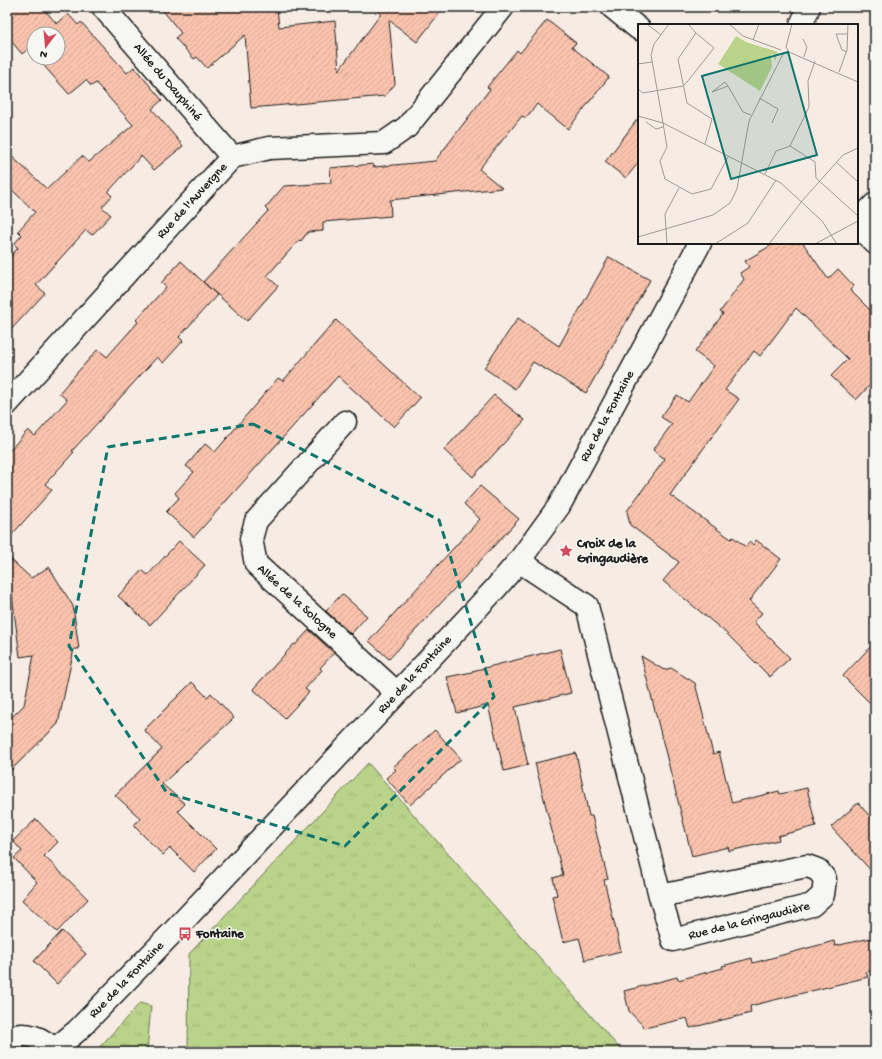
<svg xmlns="http://www.w3.org/2000/svg" width="882" height="1059" font-family="'Gochi Hand',sans-serif">
<defs>
<pattern id="grass-tufts" width="24" height="20" patternUnits="userSpaceOnUse"><rect width="24" height="20" fill="#bad38a"/><path d="M3 7l-1-3M5 7V3M7 7l1-3M15 17l-1-3M17 17v-4M19 17l1-3" fill="none" stroke="#9fb576"/></pattern>
<pattern id="building-hatch" width="6" height="6" patternUnits="userSpaceOnUse"><rect width="6" height="6" fill="#fac3ad"/><path d="M-1 1l2-2M0 6l6-6M5 7l2-2" fill="none" stroke="#d6a794"/></pattern>
</defs>
<rect width="100%" height="100%" fill="#f7ece4"/>
<filter id="ink" filterUnits="userSpaceOnUse"><feTurbulence type="fractalNoise" baseFrequency=".025" numOctaves="2"/><feDisplacementMap in="SourceGraphic" scale="8" xChannelSelector="R" yChannelSelector="G"/><feConvolveMatrix kernelMatrix="1 2 1 2 8 2 1 2 1" color-interpolation-filters="sRGB"/></filter>
<g filter="url(#ink)">
<path fill="url(#grass-tufts)" stroke="#6b7853" d="M 368,763 L 623,1052 L 188,1052 L 189,954 Z
M 140,1003 L 151,1006 L 147,1052 L 95,1052 Z"/>
<path fill="url(#building-hatch)" stroke="#1c1c1c" d="M 7,7 L 42,7 L 57,24 L 68,14 L 78,25 L 81,22 L 127,73 L 134,67 L 162,100 L 152,109 L 183,146 L 154,170 L 141,156 L 108,192 L 112,196 L 102,207 L 111,215 L 92,235 L 86,230 L 36,285 L 45,293 L 7,334 L 7,260 L 18,248 L 14,244 L 22,235 L 18,231 L 35,212 L 7,185 L 7,152 L 47,189 L 82,156 L 89,162 L 133,125 L 96,83 L 91,86 L 86,80 L 69,94 L 37,58 L 58,58 L 58,34 L 34,34 L 34,54 L 29,48 L 22,54 L 7,36 Z
M 160,7 L 277,7 L 279,27 L 335,21 L 339,70 L 381,14 L 373,7 L 444,7 L 417,42 L 389,20 L 395,84 L 385,96 L 251,108 L 245,35 L 207,68 L 197,57 L 194,59 L 175,38 L 181,33 Z
M 547,20 L 576,43 L 572,47 L 609,77 L 568,129 L 537,104 L 526,118 L 522,116 L 479,169 L 502,188 L 390,200 L 391,216 L 323,222 L 323,231 L 308,232 L 301,241 L 299,240 L 267,276 L 278,286 L 247,321 L 203,282 L 268,211 L 265,208 L 284,186 L 331,183 L 330,168 L 373,164 L 374,167 L 435,161 L 490,89 L 487,87 L 517,50 L 520,53 Z
M 639,117 L 639,162 L 626,178 L 605,162 Z
M 775,243 L 803,243 L 828,279 L 838,269 L 854,286 L 850,290 L 875,315 L 875,380 L 856,400 L 831,376 L 848,359 L 796,308 L 760,356 L 754,351 L 725,390 L 739,399 L 670,495 L 731,539 L 733,537 L 746,547 L 749,542 L 753,545 L 756,540 L 781,559 L 749,601 L 762,613 L 754,622 L 790,658 L 770,677 L 725,632 L 663,581 L 679,562 L 630,525 L 627,511 L 665,459 L 653,450 L 672,424 L 661,417 L 677,395 L 688,402 L 714,366 L 695,352 L 723,314 L 720,312 L 744,279 L 740,273 L 749,267 L 745,261 Z
M 609,257 L 650,280 L 586,393 L 533,362 L 515,389 L 484,368 L 518,318 L 559,346 Z
M 181,261 L 217,295 L 179,337 L 183,341 L 163,363 L 157,357 L 72,451 L 74,452 L 45,484 L 52,490 L 7,540 L 7,453 L 28,430 L 35,436 L 67,400 L 59,393 L 98,349 L 107,357 L 138,322 L 136,320 L 166,287 L 161,283 Z
M 336,320 L 420,398 L 394,427 L 338,376 L 194,537 L 166,512 L 179,498 L 175,493 L 194,472 L 186,466 L 205,444 L 215,452 L 278,378 L 283,381 Z
M 494,395 L 525,420 L 473,477 L 444,450 Z
M 480,486 L 519,519 L 389,659 L 369,641 L 480,519 L 464,504 Z
M 179,541 L 205,565 L 150,625 L 118,596 L 142,570 L 148,575 Z
M 7,556 L 31,578 L 49,567 L 73,606 L 79,649 L 74,649 L 58,724 L 7,774 L 7,722 L 24,705 L 34,655 L 20,657 Z
M 342,594 L 367,616 L 351,634 L 326,611 Z
M 309,630 L 334,653 L 320,668 L 322,670 L 305,689 L 309,692 L 285,718 L 253,689 L 294,644 L 295,645 Z
M 875,642 L 875,708 L 843,676 Z
M 560,649 L 571,693 L 515,707 L 528,765 L 504,771 L 488,705 L 457,713 L 447,677 L 472,672 L 472,671 Z
M 641,656 L 664,670 L 671,668 L 695,683 L 713,754 L 719,752 L 732,803 L 779,791 L 780,794 L 807,788 L 816,826 L 778,836 L 779,840 L 729,851 L 728,847 L 692,856 Z
M 192,682 L 207,697 L 211,693 L 234,718 L 162,784 L 185,804 L 178,811 L 216,849 L 194,872 L 170,848 L 163,855 L 133,825 L 141,819 L 115,795 L 162,749 L 144,730 Z
M 435,730 L 461,759 L 410,805 L 386,778 L 396,770 L 393,767 Z
M 576,753 L 589,816 L 592,816 L 608,879 L 604,880 L 621,951 L 585,960 L 579,938 L 563,942 L 552,896 L 557,895 L 553,878 L 563,875 L 535,763 Z
M 858,803 L 875,822 L 875,875 L 831,827 Z
M 36,819 L 58,842 L 44,856 L 88,899 L 57,932 L 22,900 L 37,882 L 14,858 L 22,851 L 13,841 Z
M 62,931 L 86,954 L 57,984 L 34,961 Z
M 875,937 L 875,970 L 866,972 L 868,977 L 750,1006 L 751,1013 L 690,1028 L 687,1018 L 645,1028 L 629,1011 L 624,991 L 677,977 L 678,980 L 723,968 L 722,966 L 752,958 L 753,963 L 834,941 L 835,946 Z"/>
<g fill="none" stroke-linecap="round" stroke-linejoin="round">
<g stroke="#1c1c1c" stroke-width="25">
<g id="street">
<path id="s1" d="M 103,7 L 232,157"/>
<path d="M 612,7 L 639,29"/>
<path d="M 801,25 L 809,7"/>
<path d="M 857,222 L 875,204"/>
<path d="M 857,225 L 875,243"/>
<path id="s2" d="M 7,404 L 232,157 L 269,148 L 384,143 L 407,127 L 503,7"/>
<path id="s3" d="M 345,422 L 256,521 L 251,539 L 256,564 L 397,693"/>
<path id="s4" d="M 519,561 L 587,606 L 660,896 L 673,940 L 812,905 L 823,895 L 825,879 L 818,870 L 807,866 L 660,896"/>
<path d="M 7,1038 C 25,1031 44,1037 55,1052"/>
<path id="s5" d="M 54,1050 L 77,1031 L 173,932 L 495,589 L 519,561 L 559,506 L 700,243"/>
</g>
</g>
<use href="#street" stroke="#f6f6f2" stroke-width="22"/>
</g>
</g>
<path fill="none" stroke="#0f766e" stroke-width="3" stroke-dasharray="8 5" stroke-linejoin="round" d="M 253,424 L 439,520 L 494,697 L 345,846 L 167,793 L 69,646 L 108,447 Z"/>
<defs>
<g id="sight-bare" transform="scale(1.08)"><path d="M0-6L1.8-2.2L6-1.7L2.9 1.2L3.7 5.4L0 3.3L-3.7 5.4L-2.9 1.2L-6-1.7L-1.8-2.2Z" fill="#d1495b" stroke="#f6f6f2" stroke-width="2.5" paint-order="stroke"/></g>
<g id="bus-bare" transform="scale(1.08)"><path d="M-5-6H5V4H4V6H2V4H-2V6H-4V4H-5ZM-3.5-4V0h7V-4ZM-3.5 1.2v1.5H-2V1.2ZM2 1.2v1.5H3.5V1.2Z" fill="#d1495b" stroke="#f6f6f2" stroke-width="2.5" paint-order="stroke"/></g>
</defs>
<g fill-rule="evenodd">
<use href="#sight-bare" x="566" y="551"/>
<use href="#bus-bare" x="185" y="934"/>
</g>
<g text-anchor="middle" dominant-baseline="central" stroke-width="3" stroke-linejoin="round" paint-order="stroke">
<g font-size="13" fill="#1c1c1c" stroke="#f6f6f2">
<text stroke="none"><textPath href="#s1" startOffset="99">Allée du Dauphiné</textPath></text>
<text stroke="none"><textPath href="#s2" startOffset="275">Rue de l'Auvergne</textPath></text>
<text stroke="none"><textPath href="#s5" startOffset="845">Rue de la Fontaine</textPath></text>
<text stroke="none"><textPath href="#s3" startOffset="233">Allée de la Sologne</textPath></text>
<text stroke="none"><textPath href="#s5" startOffset="521">Rue de la Fontaine</textPath></text>
<text stroke="none"><textPath href="#s4" startOffset="505">Rue de la Gringaudière</textPath></text>
<text stroke="none"><textPath href="#s5" startOffset="101">Rue de la Fontaine</textPath></text>
</g>
<g font-size="13" font-weight="bold" fill="#1c1c1c" stroke="#f6f6f2" text-anchor="start">
<text x="577" y="544">Croix de la<tspan x="577" dy="15">Gringaudière</tspan></text>
<text x="196" y="934">Fontaine</text>
</g>
</g>
<g transform="translate(638 24)">
<rect width="220" height="220" fill="#f7ece4"/>
<path d="M 98,12 L 108,18 L 140,28 L 137,37 L 135,30 L 133,31 L 134,43 L 122,67 L 80,40 Z" fill="#bad38a"/>
<path fill="none" stroke="#9f9994" stroke-width="1" d="M 9,0 L 23,11M 31,0 L 16,20 L 13,31 L 25,99 L 143,159 L 184,197 L 199,220M 50,0 L 58,9 L 40,35 L 49,79 L 74,95 L 67,120M 91,0 L 105,12 L 143,26M 165,15 L 169,23 L 166,33M 115,16 L 121,0M 148,23 L 154,0M 151,28 L 220,58M 209,28 L 204,26 L 198,10 L 209,10M 145,30 L 151,28 L 148,23M 0,40 L 14,38M 201,48 L 209,26 L 210,0M 90,62 L 74,68 L 87,58 L 90,62 L 105,88 L 113,91M 0,65 L 5,69 L 45,62 L 49,58 L 76,24 L 58,9M 121,74 L 140,85 L 134,99M 0,92 L 25,99 L 29,123 L 22,137 L 27,155 L 54,170 L 73,165 L 90,133M 8,98 L 18,105 L 25,103M 152,122 L 177,138 L 178,154 L 220,192M 198,138 L 220,158M 127,150 L 138,127 L 152,122 L 171,83 L 170,57 L 177,37M 0,213 L 75,191 L 92,179 L 99,165 L 111,97 L 145,30M 29,220 L 27,190 L 41,164M 77,220 L 110,199 L 138,156M 131,220 L 164,177 L 205,131 L 220,124M 177,220 L 220,197"/>
<path fill="#0f766e" fill-opacity="0.15" stroke="#0f766e" stroke-width="2" d="M 150,28 L 179,131 L 93,155 L 64,52 Z"/>
<rect width="220" height="220" fill="none" stroke="#1c1c1c" stroke-width="2"/>
</g>
<rect width="882" height="1059" fill="none" stroke="#f6f6f2" stroke-width="24"/>
<rect x="12" y="12" width="858" height="1035" fill="none" stroke="#1c1c1c" stroke-width="1.5" filter="url(#ink)"/>
<g transform="translate(46 46) rotate(196)"><circle r="19" fill="#f6f6f2" stroke="#9f9f9c"/>
<path d="M0-3L7 15L0 10L-7 15Z" fill="#d1495b"/>
<text y="-6" font-size="11" font-weight="bold" text-anchor="middle" fill="#1c1c1c">N</text>
</g>
</svg>
